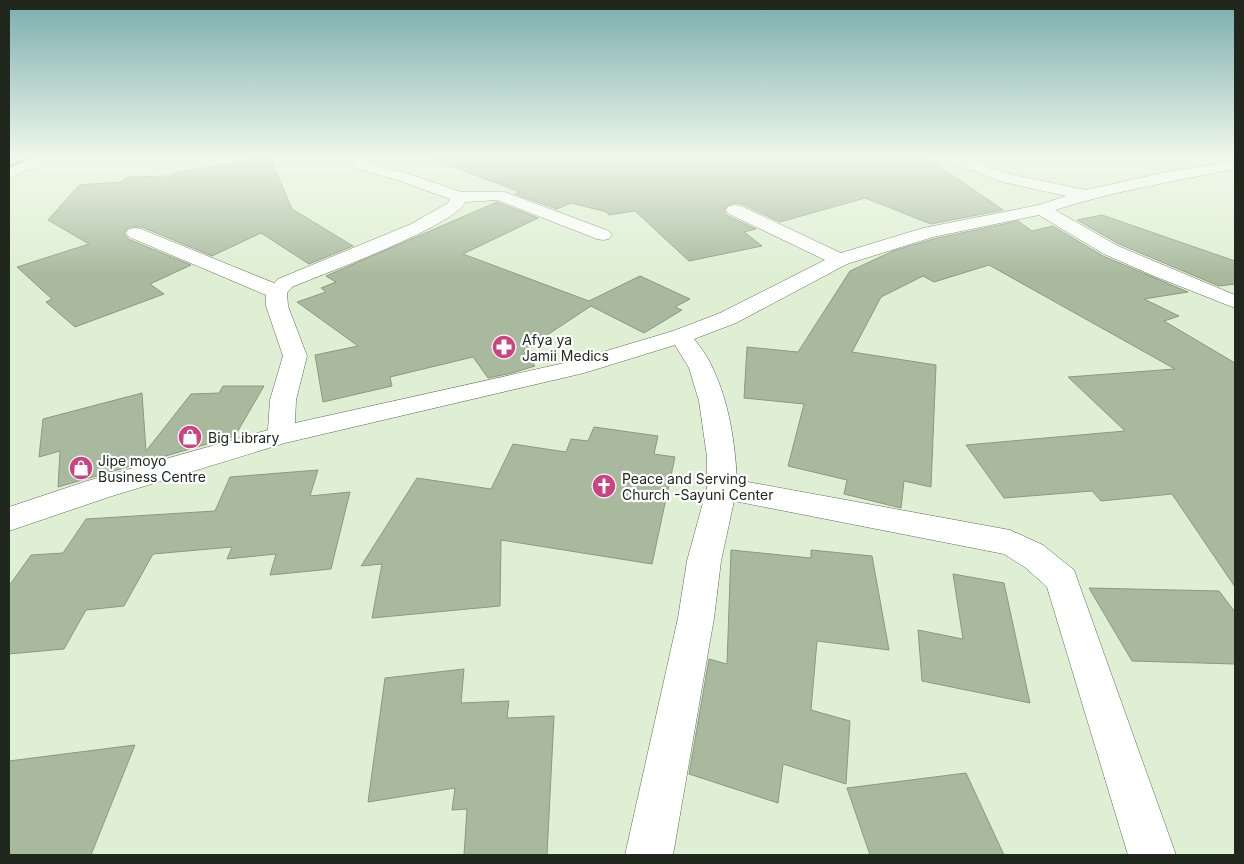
<svg xmlns="http://www.w3.org/2000/svg" width="1244" height="864" font-family="Inter,sans-serif">
<rect width="100%" height="100%" fill="#deefd3"/>
<g fill="none" stroke-linecap="round" stroke-linejoin="round">
<path fill="#5c7b46" fill-rule="evenodd" d="M 31,156 L 39,156 L 9,169 L 9,165 Z"/>
</g>
<path fill="#a8b99e" stroke="#8a9a80" d="M 432,156 L 925,156 L 1003,210 L 931,224 L 865,198 L 780,222 L 742,204 L 735,203 L 728,205 L 724,211 L 728,216 L 756,229 L 744,232 L 762,246 L 689,261 L 635,211 L 609,215 L 607,212 L 571,203 L 557,209 L 515,194 L 520,192 L 432,159 Z
M 270,157 L 292,209 L 353,246 L 309,264 L 261,233 L 212,256 L 142,227 L 129,227 L 124,233 L 128,239 L 191,265 L 150,284 L 164,294 L 75,327 L 46,302 L 52,299 L 17,267 L 89,244 L 48,220 L 79,185 L 121,182 L 128,177 L 171,176 L 174,173 Z
M 497,202 L 538,218 L 463,254 L 589,301 L 640,276 L 690,299 L 675,307 L 682,310 L 644,333 L 591,306 L 523,351 L 535,366 L 512,373 L 488,378 L 473,357 L 390,377 L 392,386 L 323,402 L 315,355 L 358,346 L 297,302 L 326,292 L 321,288 L 336,282 L 326,276 Z
M 1102,215 L 1235,261 L 1235,284 L 1219,286 L 1119,244 L 1077,220 Z
M 1018,221 L 1032,231 L 1053,226 L 1103,256 L 1188,292 L 1144,299 L 1179,316 L 1164,321 L 1235,363 L 1235,587 L 1172,494 L 1101,501 L 1092,491 L 1004,498 L 966,445 L 1125,431 L 1068,377 L 1175,369 L 989,265 L 934,282 L 923,276 L 881,297 L 852,352 L 936,365 L 931,487 L 904,481 L 901,508 L 844,494 L 847,480 L 788,466 L 804,404 L 744,398 L 747,347 L 798,352 L 850,271 L 893,251 L 933,239 Z
M 223,386 L 264,386 L 235,436 L 58,487 L 60,451 L 39,457 L 43,419 L 142,393 L 146,451 L 191,394 L 219,393 Z
M 594,427 L 658,436 L 654,454 L 675,457 L 652,564 L 501,540 L 500,606 L 372,618 L 382,564 L 361,566 L 417,478 L 491,489 L 513,444 L 566,452 L 571,439 L 588,441 Z
M 318,470 L 310,496 L 350,492 L 331,569 L 270,575 L 276,554 L 227,559 L 232,547 L 153,554 L 124,606 L 86,610 L 64,649 L 9,654 L 9,586 L 31,555 L 63,553 L 86,519 L 215,511 L 230,477 Z
M 731,550 L 811,558 L 811,550 L 872,556 L 889,650 L 817,641 L 811,710 L 850,721 L 846,784 L 783,764 L 778,803 L 689,774 L 709,659 L 727,664 Z
M 953,574 L 1004,583 L 1030,703 L 922,681 L 918,630 L 963,639 Z
M 1089,588 L 1219,591 L 1235,612 L 1235,664 L 1132,661 Z
M 464,669 L 461,703 L 509,701 L 507,718 L 554,716 L 547,855 L 464,855 L 467,809 L 452,810 L 455,788 L 368,802 L 385,678 Z
M 135,745 L 91,855 L 9,855 L 9,761 Z
M 966,773 L 1004,855 L 870,855 L 847,788 Z"/>
<g fill="none" stroke-linecap="round" stroke-linejoin="round">
<g stroke="#5d6c54" stroke-width="1">
<path id="minor" d="M 38,156 L 57,156 L 55,159 L 9,178 L 9,168 Z
M 350,156 L 364,156 L 363,158 L 366,162 L 412,175 L 461,192 L 505,192 L 609,231 L 612,235 L 609,239 L 603,240 L 597,239 L 497,200 L 465,202 C 455,226 323,274 292,287 L 287,293 L 288,306 L 307,356 L 296,400 L 295,423 L 569,362 L 673,331 L 720,313 L 825,260 L 729,214 L 726,210 L 729,206 L 735,205 L 741,206 L 841,253 L 923,228 L 1039,205 L 1066,196 L 1003,182 L 941,159 L 939,156 L 958,156 L 1013,175 L 1086,190 L 1167,172 L 1235,161 L 1235,169 C 1175,181 1114,191 1055,210 L 1118,246 L 1235,295 L 1235,308 L 1154,276 L 1104,254 L 1039,215 L 933,237 L 847,264 L 736,323 L 694,339 C 701,348 709,358 713,369 C 729,402 735,443 737,480 L 1010,530 L 1043,545 L 1074,570 L 1176,855 L 1128,855 L 1047,587 L 1026,568 L 1004,554 L 734,501 L 721,561 L 714,618 L 673,855 L 625,855 L 678,618 L 687,561 L 707,488 L 707,457 L 699,401 L 689,368 L 675,345 L 584,373 L 285,443 L 109,497 L 9,531 L 9,507 L 87,481 L 268,430 L 270,400 L 283,356 L 266,306 L 266,295 L 129,237 L 126,233 L 129,229 L 135,228 L 141,229 L 274,283 L 278,279 L 411,224 L 448,203 L 450,199 L 400,181 L 356,168 L 348,159 Z"/>
</g>
<use href="#minor" fill="#fff" fill-rule="evenodd"/>
</g>
<linearGradient id="sky" x2="0" y2="1"><stop stop-color="#7aacae"/><stop offset="0.57" stop-color="#f0f8eb"/><stop offset="1" stop-color="#f0f8eb" stop-opacity="0"/></linearGradient>
<rect width="1244" height="276" fill="url(#sky)"/>
<defs>
<g id="pharmacy-disc" transform="scale(1.25)"><circle r="9.5" fill="#cb4481" stroke="#fff"/><path d="M-2-6h4v4h4v4h-4v4h-4v-4h-4v-4h4Z" fill="#fff"/></g>
<g id="shop-disc" transform="scale(1.25)"><circle r="9.5" fill="#cb4481" stroke="#fff"/><path d="M-5-2.5h2.3a2.7 3.5 0 0 1 5.4 0H5L5.5 6h-11ZM-1.5-2.5h3a1.5 2.3 0 0 0-3 0Z" fill="#fff"/></g>
<g id="church-disc" transform="scale(1.25)"><circle r="9.5" fill="#cb4481" stroke="#fff"/><path d="M-1.2-6h2.4v3.5h3.3v2.4h-3.3V6h-2.4V-.1h-3.3v-2.4h3.3Z" fill="#fff"/></g>
</defs>
<g fill-rule="evenodd">
<use href="#pharmacy-disc" x="504" y="347"/>
<use href="#shop-disc" x="190" y="437"/>
<use href="#shop-disc" x="81" y="468"/>
<use href="#church-disc" x="604" y="486"/>
</g>
<g text-anchor="middle" dominant-baseline="central" stroke-width="4.5" stroke-linejoin="round" paint-order="stroke">
<g font-size="14" fill="#20271c" stroke="#fff" text-anchor="start">
<text x="522" y="339">Afya ya<tspan x="522" dy="16">Jamii Medics</tspan></text>
<text x="208" y="437">Big Library</text>
<text x="98" y="460">Jipe moyo<tspan x="98" dy="16">Business Centre</tspan></text>
<text x="622" y="478">Peace and Serving<tspan x="622" dy="16">Church -Sayuni Center</tspan></text>
</g>
</g>
<rect width="1244" height="864" fill="none" stroke="#20271c" stroke-width="20"/>
</svg>
